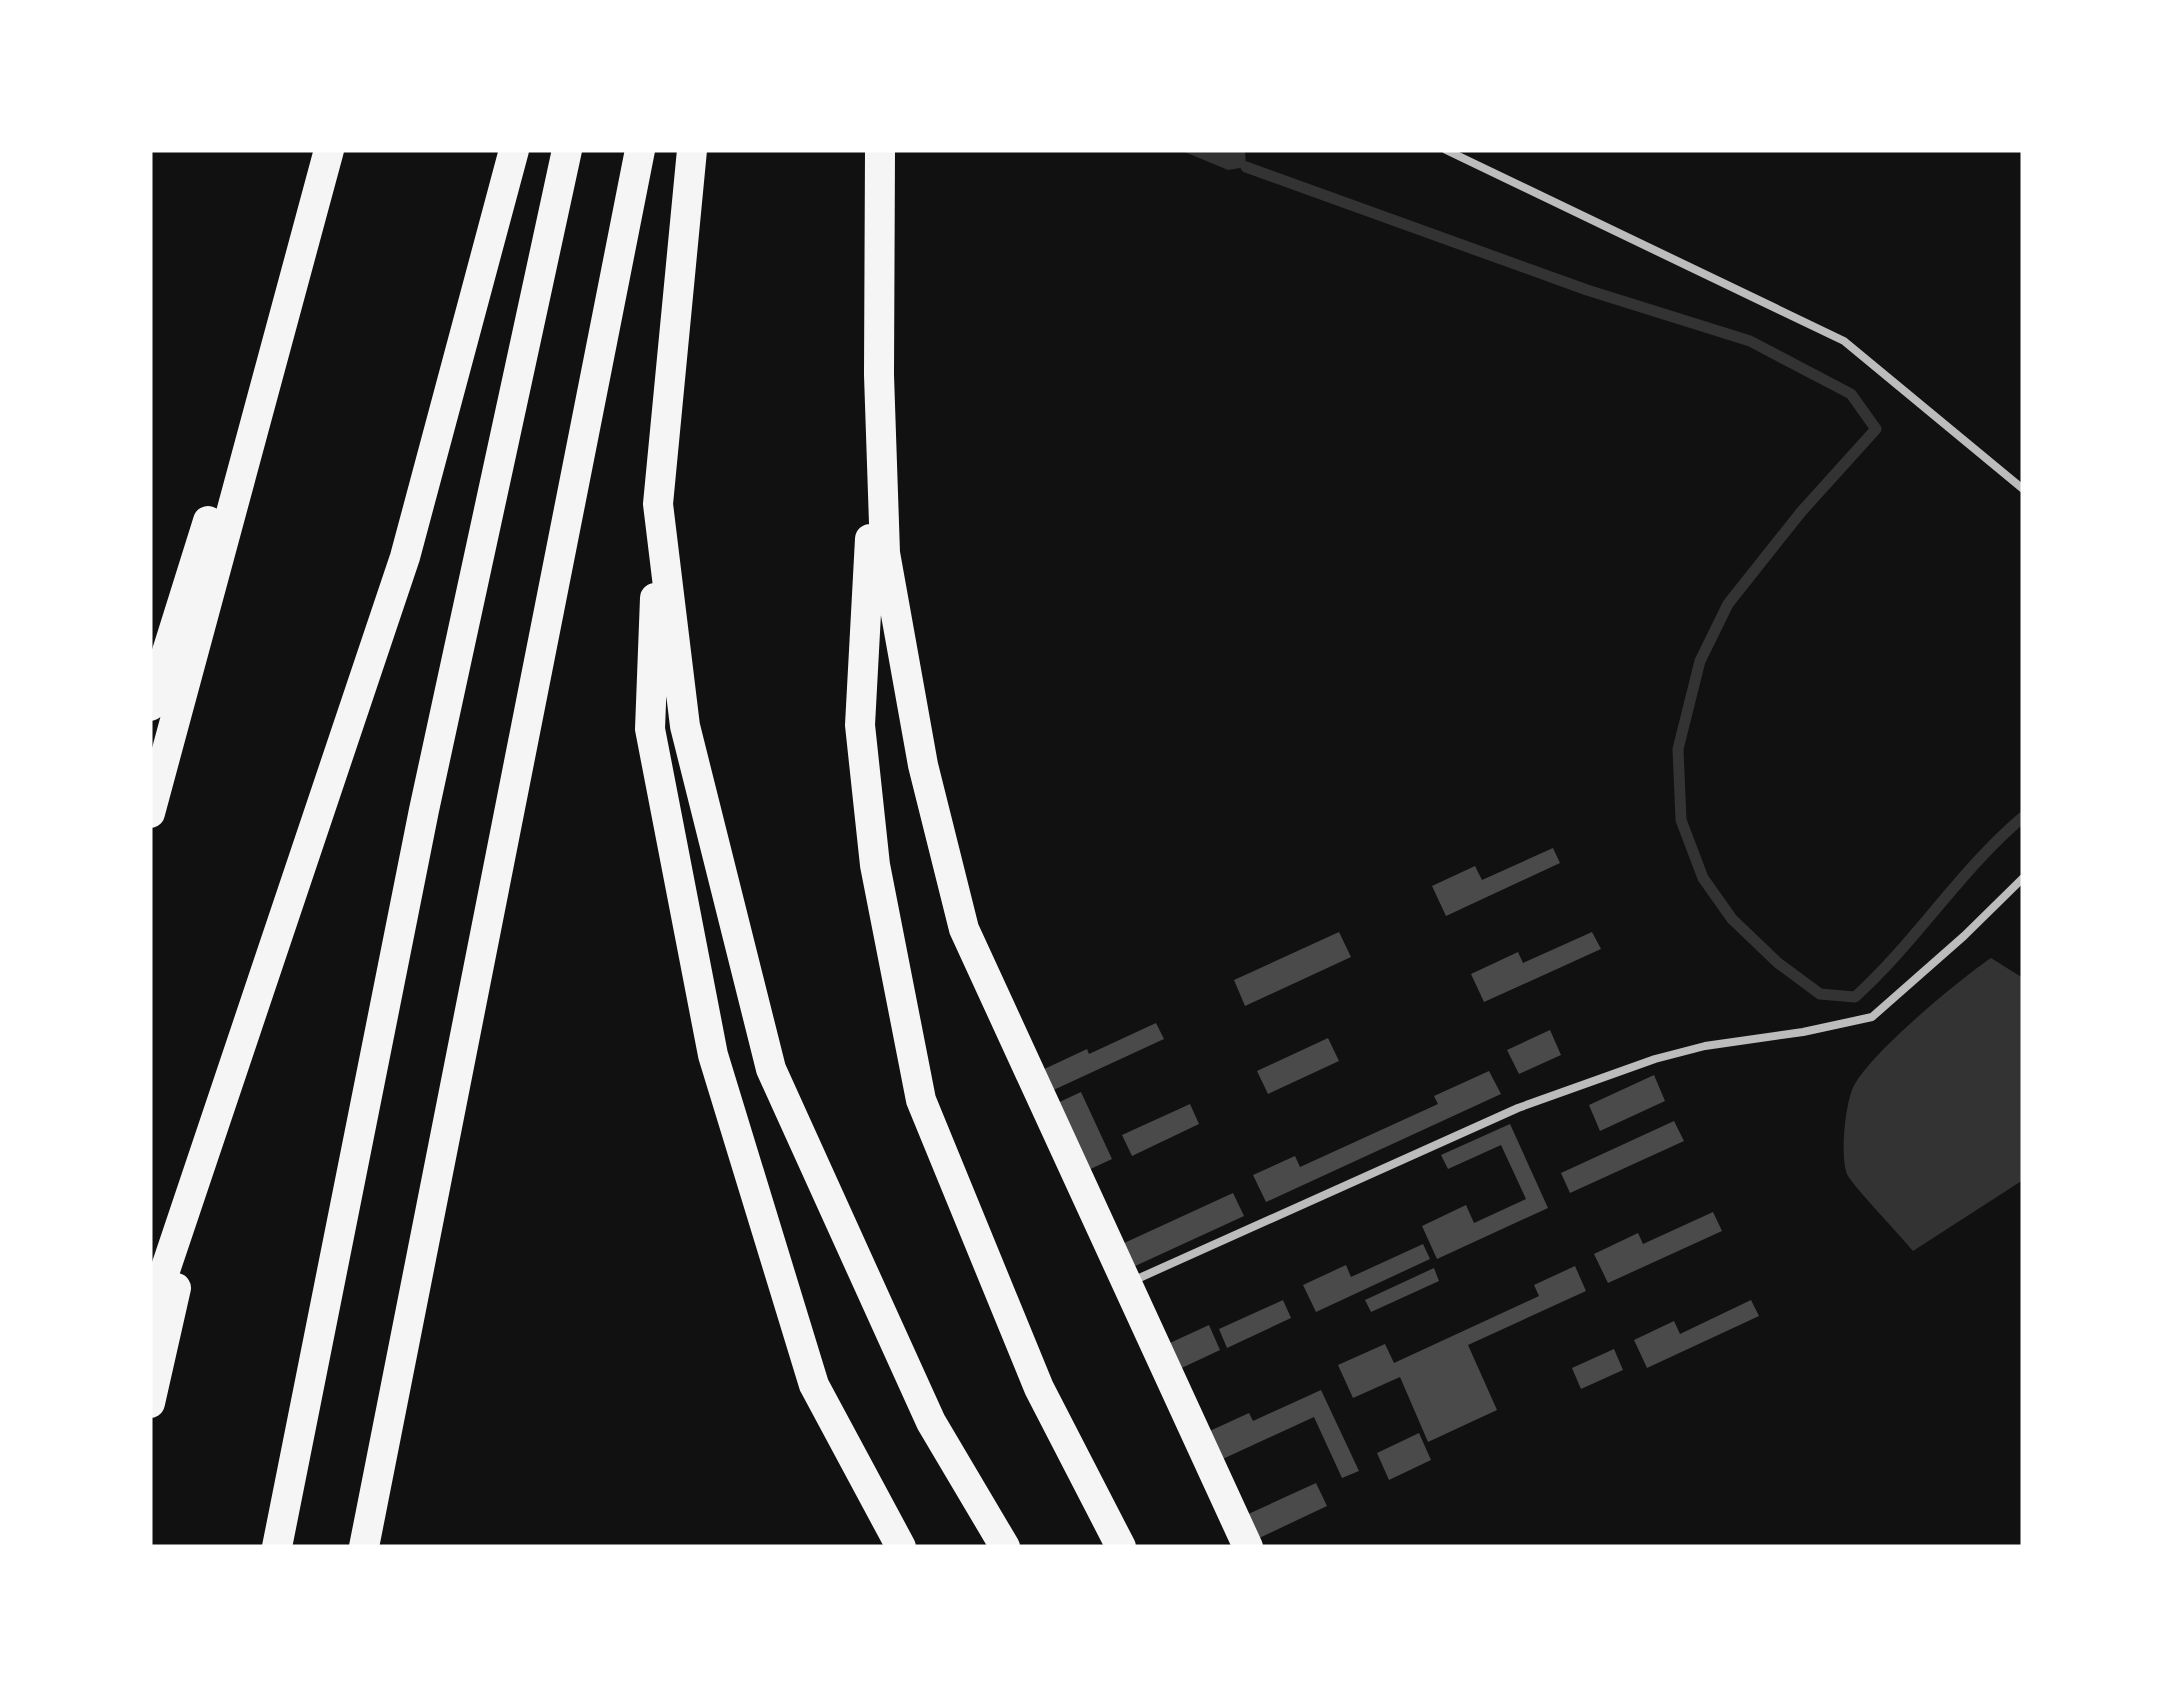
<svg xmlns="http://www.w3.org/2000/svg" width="2173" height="1697" font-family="'DejaVu Sans',sans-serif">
<rect width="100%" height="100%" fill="#111"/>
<path fill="#333" d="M 1180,150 L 1245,150 L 1246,167 L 1228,170 Z
M 1991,958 L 2023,978 L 2023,1180 L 1913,1251 C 1902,1237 1851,1184 1847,1174 C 1840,1155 1845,1109 1852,1090 C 1865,1057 1960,979 1991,958 Z"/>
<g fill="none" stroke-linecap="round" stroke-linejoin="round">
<path stroke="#333" stroke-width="11" d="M 1246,167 L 1587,290 L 1750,341 L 1851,394 L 1876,429 L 1801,512 L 1728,604 L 1700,661 L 1678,749 L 1681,820 L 1703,878 L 1732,919 L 1778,963 L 1820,994 L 1855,997 C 1916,942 1960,870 2023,817"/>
</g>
<path fill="#4a4a4a" d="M 1553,848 L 1560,863 L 1446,916 L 1432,886 L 1475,866 L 1482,880 Z
M 1339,932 L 1351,957 L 1245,1006 L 1234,980 Z
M 1592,932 L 1601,949 L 1484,1002 L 1471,974 L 1518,952 L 1523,963 Z
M 1156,1023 L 1164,1039 L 1047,1093 L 1038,1072 L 1087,1049 L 1089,1054 Z
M 1550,1030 L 1561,1055 L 1519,1074 L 1507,1050 Z
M 1328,1038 L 1339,1061 L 1268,1094 L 1257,1071 Z
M 1489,1071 L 1501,1094 L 1266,1202 L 1253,1175 L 1295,1156 L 1300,1167 L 1438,1104 L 1434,1096 Z
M 1654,1075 L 1665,1101 L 1600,1131 L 1589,1105 Z
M 1081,1092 L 1112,1159 L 1082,1173 L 1051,1106 Z
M 1190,1104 L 1199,1124 L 1132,1156 L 1122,1135 Z
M 1674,1121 L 1684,1141 L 1570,1193 L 1561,1173 Z
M 1510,1124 L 1548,1208 L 1437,1259 L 1422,1226 L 1466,1205 L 1474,1223 L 1526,1199 L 1501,1145 L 1448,1169 L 1441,1155 Z
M 1233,1193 L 1244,1216 L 1133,1267 L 1122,1244 Z
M 1713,1212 L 1722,1231 L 1608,1283 L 1594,1254 L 1638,1233 L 1643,1244 Z
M 1423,1244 L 1430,1259 L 1316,1312 L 1303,1285 L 1346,1265 L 1351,1277 Z
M 1575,1266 L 1586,1291 L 1468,1345 L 1497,1410 L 1428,1442 L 1400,1377 L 1353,1398 L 1338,1365 L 1385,1344 L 1394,1363 L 1539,1296 L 1534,1285 Z
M 1434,1268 L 1439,1281 L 1371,1312 L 1365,1300 Z
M 1283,1300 L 1291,1318 L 1227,1348 L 1219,1329 Z
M 1751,1300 L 1759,1316 L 1647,1368 L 1634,1340 L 1674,1321 L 1680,1334 Z
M 1209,1325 L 1220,1350 L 1171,1373 L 1159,1348 Z
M 1614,1349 L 1623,1370 L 1581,1389 L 1572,1368 Z
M 1321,1390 L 1359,1471 L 1342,1478 L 1314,1417 L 1214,1463 L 1201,1435 L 1249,1413 L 1253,1421 Z
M 1419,1433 L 1431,1460 L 1389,1480 L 1377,1453 Z
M 1316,1483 L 1327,1506 L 1255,1540 L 1244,1516 Z"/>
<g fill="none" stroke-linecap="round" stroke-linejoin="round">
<path stroke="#bcbcbc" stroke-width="8" d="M 1446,150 L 1844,341 L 2023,489
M 1137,1279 L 1518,1108 L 1655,1059 L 1705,1046 L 1803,1032 L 1872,1017 L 1964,936 L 2023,878"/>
<path stroke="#f5f5f5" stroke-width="30" d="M 692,150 L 658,504 L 685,726 L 771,1069 L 931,1422 L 1005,1547
M 880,150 L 879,375 L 885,553 L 923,765 L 964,929 L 1248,1547
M 870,539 L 860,725 L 875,865 L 921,1100 L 1039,1388 L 1121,1547
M 655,598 L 650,729 L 713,1055 L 814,1385 L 901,1547
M 150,706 L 208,521
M 150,813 L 329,150
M 150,1315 L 405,557 L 514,150
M 150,1403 L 176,1288
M 277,1547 L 424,810 L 567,150
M 364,1547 L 640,150"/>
</g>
<rect width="2173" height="1697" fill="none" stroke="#ffffff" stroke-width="305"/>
</svg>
